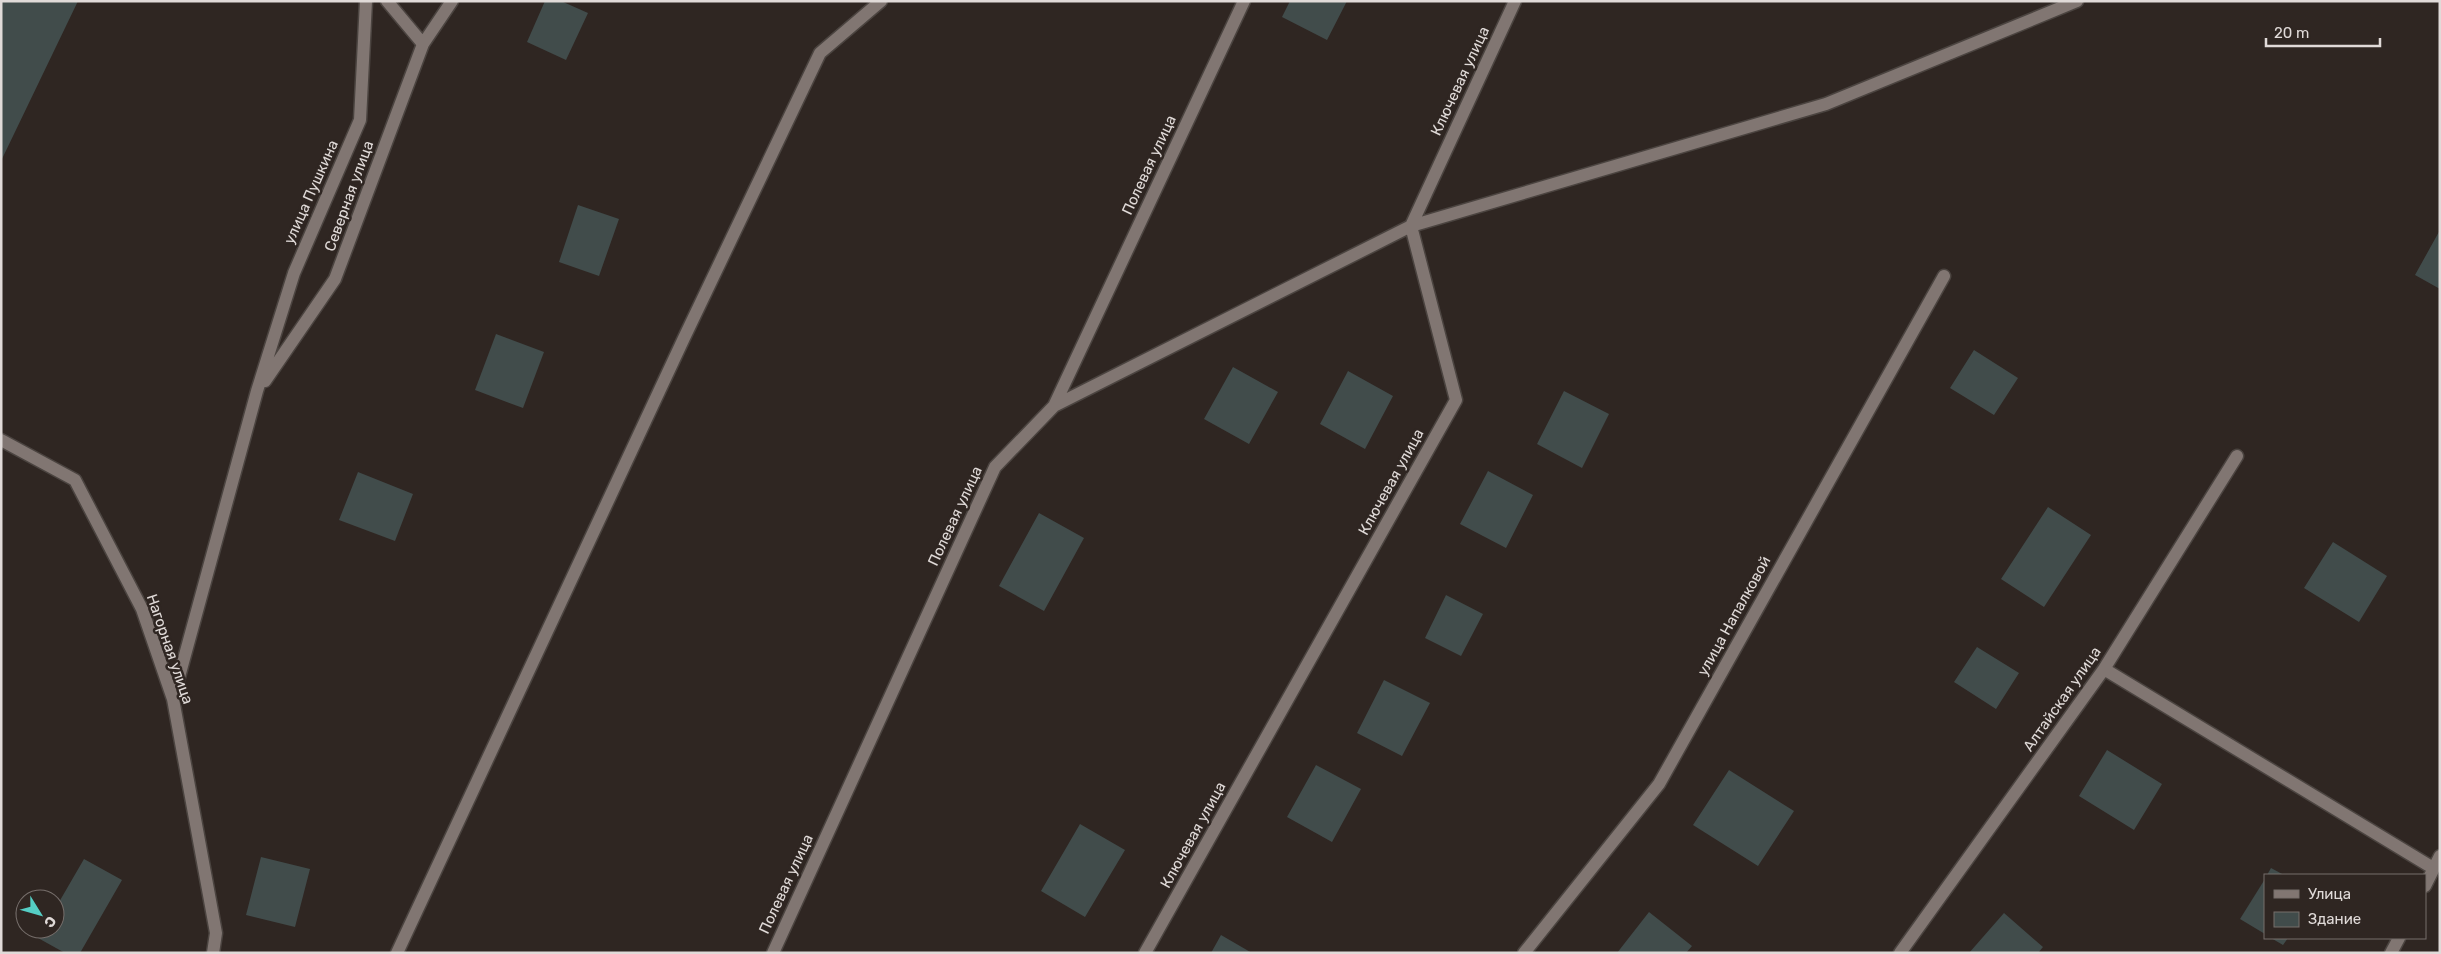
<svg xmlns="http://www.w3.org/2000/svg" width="2441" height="954" font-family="Rubik,sans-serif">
<rect width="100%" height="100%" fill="#2f2622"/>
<path fill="#414c4b" d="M 1,1 L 78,1 L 1,161 Z
M 545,1 L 561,1 L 588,13 L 566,60 L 527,42 Z
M 1290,1 L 1347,1 L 1327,40 L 1282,17 Z
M 578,205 L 619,219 L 599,276 L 559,262 Z
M 2440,230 L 2440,289 L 2415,275 Z
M 496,334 L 544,352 L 523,408 L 475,390 Z
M 1974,350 L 2018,378 L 1994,415 L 1950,388 Z
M 1233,367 L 1278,392 L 1249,444 L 1204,419 Z
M 1348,371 L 1393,396 L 1365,449 L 1320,424 Z
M 1564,391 L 1609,414 L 1582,468 L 1537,444 Z
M 1488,471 L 1533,495 L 1506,548 L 1460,524 Z
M 358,472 L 413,494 L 395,541 L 339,520 Z
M 2048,507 L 2091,535 L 2044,607 L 2001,579 Z
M 1039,513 L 1084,538 L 1044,611 L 999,586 Z
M 2333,542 L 2387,576 L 2359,622 L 2304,588 Z
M 1446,595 L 1483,614 L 1461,656 L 1425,638 Z
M 1977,647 L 2019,673 L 1996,709 L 1954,682 Z
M 1384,680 L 1430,703 L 1402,756 L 1357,733 Z
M 2107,750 L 2162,784 L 2134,830 L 2079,796 Z
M 1316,765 L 1361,789 L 1332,842 L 1287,817 Z
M 1729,770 L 1794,811 L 1758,866 L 1693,825 Z
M 1080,824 L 1125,850 L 1085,917 L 1041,891 Z
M 261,857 L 310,869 L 295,927 L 246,915 Z
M 84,859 L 122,880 L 80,953 L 65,953 L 38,938 L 43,929 L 55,929 L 55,909 Z
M 2271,868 L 2284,875 L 2267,875 Z
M 2265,879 L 2265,934 L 2240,919 Z
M 1649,912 L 1692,946 L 1686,953 L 1617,953 Z
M 2004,913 L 2043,947 L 2038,953 L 1969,953 Z
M 1221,935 L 1252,953 L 1211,953 Z
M 2271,938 L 2288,938 L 2283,945 Z"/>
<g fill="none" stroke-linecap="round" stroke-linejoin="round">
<g stroke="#4b4440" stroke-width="15">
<path id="minor" d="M 387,1 L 423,44
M 265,381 L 335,279 L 423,44 L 452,1
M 1054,406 L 1411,226 L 1826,104 L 2077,1
M 1,440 L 75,480 L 142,609 L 173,699 L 216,933 L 213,953
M 2104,669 L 2433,868
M 173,699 L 257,391 L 294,273 L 360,120 L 366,1
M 2425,886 L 2440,856
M 397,953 L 684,338 L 820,53 L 881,1
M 773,953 L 995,467 L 1054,406 L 1244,1
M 1145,953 L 1456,400 L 1411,226 L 1515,1
M 1524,953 L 1659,784 L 1944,276
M 1900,953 L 2104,669 L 2237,456
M 2391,953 L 2399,938"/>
</g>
<use href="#minor" stroke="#817672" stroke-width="12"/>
</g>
<g text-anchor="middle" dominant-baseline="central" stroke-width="5" stroke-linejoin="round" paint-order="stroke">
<g font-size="15" fill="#e0dad8" stroke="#2f2622">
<text transform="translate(1460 81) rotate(-65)">Ключевая улица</text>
<text transform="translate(1149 165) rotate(-65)">Полевая улица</text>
<text transform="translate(311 192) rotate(-66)">улица Пушкина</text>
<text transform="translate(349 196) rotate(-70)">Северная улица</text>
<text transform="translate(1391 482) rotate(-61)">Ключевая улица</text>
<text transform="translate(955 516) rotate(-65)">Полевая улица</text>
<text transform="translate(1734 616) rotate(-61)">улица Напалковой</text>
<text transform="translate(170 649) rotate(71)">Нагорная улица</text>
<text transform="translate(2062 699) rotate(-55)">Алтайская улица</text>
<text transform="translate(1193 835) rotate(-61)">Ключевая улица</text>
<text transform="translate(786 884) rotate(-65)">Полевая улица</text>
</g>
</g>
<rect width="2441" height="954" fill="none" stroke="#e0dad8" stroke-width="5"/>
<rect x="2264" y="874" width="162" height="65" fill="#2f2622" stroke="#766e6b"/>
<rect x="2274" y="890" width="25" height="8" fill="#817672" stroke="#766e6b"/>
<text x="2308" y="899" font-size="15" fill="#e0dad8">Улица</text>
<rect x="2274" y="912" width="25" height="15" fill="#414c4b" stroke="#766e6b"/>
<text x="2308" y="924" font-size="15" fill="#e0dad8">Здание</text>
<g transform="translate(40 914) rotate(127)"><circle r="24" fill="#2f2622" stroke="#766e6b"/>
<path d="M0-4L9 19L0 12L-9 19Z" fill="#55cec5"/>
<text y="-8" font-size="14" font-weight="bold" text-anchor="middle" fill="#e0dad8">С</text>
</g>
<path d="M2266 38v8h114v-8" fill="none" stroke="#e0dad8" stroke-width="2.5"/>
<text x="2274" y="38" font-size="15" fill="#e0dad8" stroke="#2f2622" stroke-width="4" paint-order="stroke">20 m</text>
</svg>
